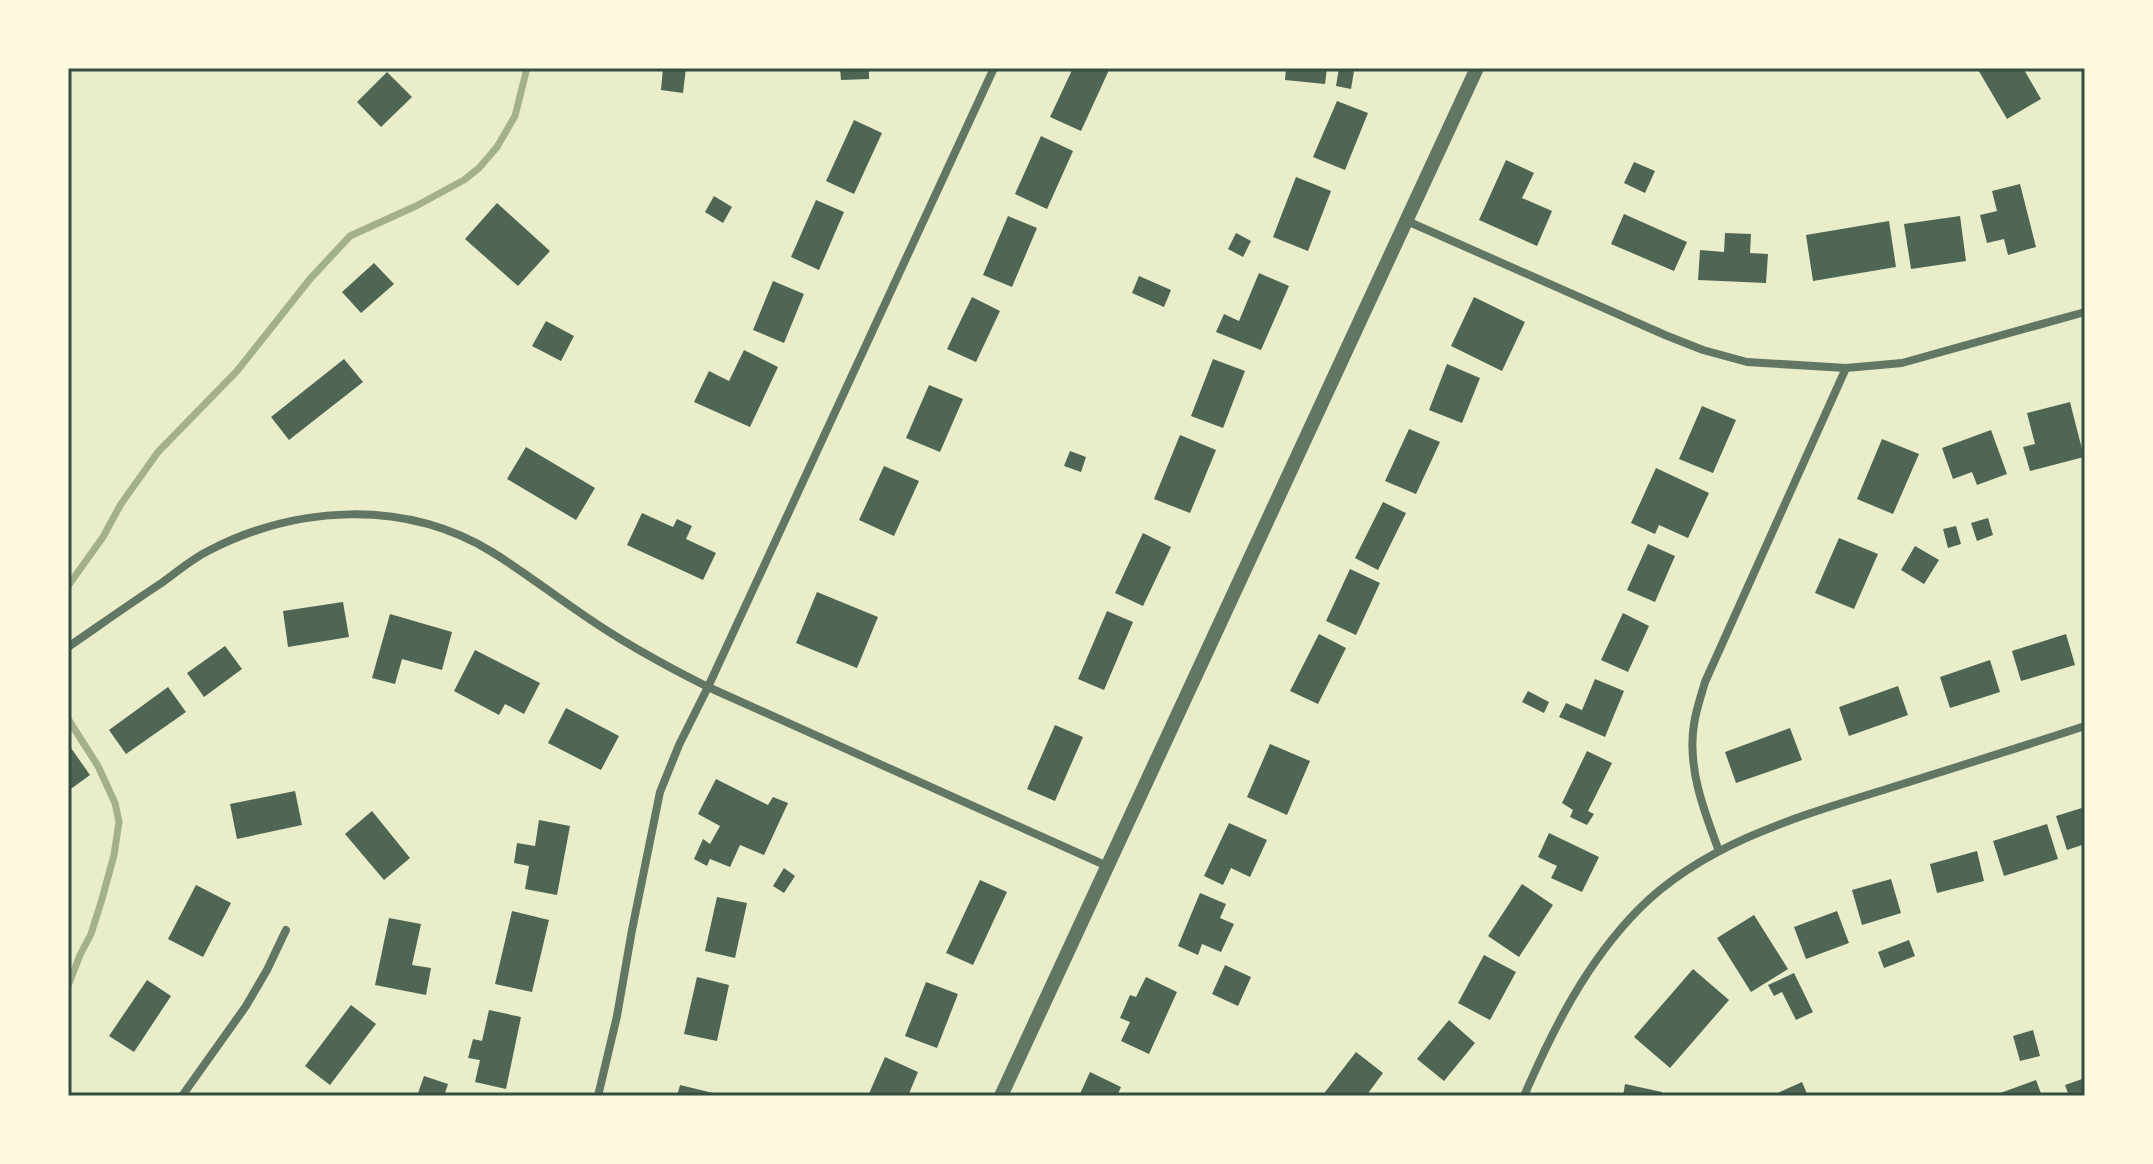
<svg xmlns="http://www.w3.org/2000/svg" width="2153" height="1164" font-family="Raleway,sans-serif">
<rect width="100%" height="100%" fill="#e9edc9"/>
<g fill="none" stroke-linecap="round" stroke-linejoin="round">
<path stroke="#a3b18a" stroke-width="7" d="M 68,586 L 103,537 L 121,504 L 158,452 L 237,371 L 310,279 L 350,236 L 416,206 L 464,180 L 479,168 L 497,147 L 515,116 L 527,68
M 68,719 L 98,766 L 115,803 L 119,822 L 114,855 L 102,899 L 91,934 L 80,955 L 68,986"/>
</g>
<path fill="#4f6655" d="M 663,68 L 686,68 L 683,93 L 661,90 Z
M 840,68 L 869,68 L 869,79 L 841,80 Z
M 1073,68 L 1104,68 L 1109,70 L 1081,131 L 1050,117 Z
M 1286,68 L 1327,68 L 1325,84 L 1285,80 Z
M 1339,68 L 1354,71 L 1351,89 L 1336,86 Z
M 1977,68 L 2023,68 L 2041,99 L 2007,119 Z
M 387,72 L 412,97 L 381,127 L 357,102 Z
M 1337,101 L 1368,113 L 1345,170 L 1313,157 Z
M 854,120 L 882,133 L 854,194 L 826,181 Z
M 1041,136 L 1073,151 L 1047,209 L 1015,194 Z
M 1506,160 L 1534,173 L 1522,198 L 1552,211 L 1537,246 L 1479,220 Z
M 1634,162 L 1655,171 L 1645,193 L 1624,183 Z
M 1296,177 L 1331,191 L 1308,251 L 1273,237 Z
M 2020,184 L 2036,247 L 2008,255 L 2004,239 L 1987,243 L 1980,215 L 1997,211 L 1992,191 Z
M 714,196 L 732,207 L 723,223 L 705,212 Z
M 816,200 L 844,212 L 819,270 L 791,257 Z
M 497,203 L 550,251 L 518,286 L 465,239 Z
M 1624,214 L 1687,242 L 1674,271 L 1611,244 Z
M 1008,216 L 1037,228 L 1012,287 L 983,275 Z
M 1960,216 L 1966,261 L 1911,269 L 1904,224 Z
M 1889,221 L 1896,267 L 1813,281 L 1806,235 Z
M 1236,233 L 1251,241 L 1243,257 L 1228,249 Z
M 1725,233 L 1751,234 L 1750,253 L 1768,254 L 1766,283 L 1698,280 L 1700,250 L 1724,252 Z
M 374,263 L 394,284 L 361,313 L 342,292 Z
M 1259,273 L 1289,286 L 1261,350 L 1216,332 L 1224,314 L 1239,321 Z
M 1139,276 L 1171,290 L 1164,307 L 1132,293 Z
M 773,281 L 804,294 L 784,343 L 753,330 Z
M 972,297 L 1000,311 L 976,362 L 947,349 Z
M 1474,297 L 1525,322 L 1502,371 L 1451,346 Z
M 546,321 L 574,336 L 561,361 L 532,346 Z
M 744,350 L 778,367 L 750,427 L 694,402 L 709,371 L 729,381 Z
M 344,359 L 363,382 L 289,440 L 271,417 Z
M 1213,359 L 1245,371 L 1223,428 L 1191,416 Z
M 1447,364 L 1480,378 L 1462,423 L 1429,410 Z
M 929,385 L 963,399 L 940,452 L 906,438 Z
M 2070,402 L 2084,457 L 2030,471 L 2023,447 L 2035,444 L 2027,413 Z
M 1702,406 L 1736,420 L 1713,473 L 1679,459 Z
M 1409,429 L 1440,442 L 1416,494 L 1385,481 Z
M 1991,430 L 2007,474 L 1977,485 L 1972,472 L 1953,479 L 1942,448 Z
M 1180,435 L 1216,450 L 1190,513 L 1154,499 Z
M 1882,439 L 1919,454 L 1893,514 L 1857,499 Z
M 526,447 L 595,488 L 576,520 L 507,479 Z
M 1070,451 L 1086,457 L 1081,472 L 1064,466 Z
M 884,466 L 919,481 L 894,536 L 859,520 Z
M 1656,468 L 1709,493 L 1688,538 L 1659,525 L 1655,534 L 1631,523 Z
M 1383,502 L 1406,513 L 1378,570 L 1355,558 Z
M 642,513 L 673,527 L 677,519 L 692,526 L 686,539 L 716,553 L 703,580 L 627,545 Z
M 1988,518 L 1993,535 L 1977,541 L 1971,523 Z
M 1956,526 L 1961,544 L 1948,548 L 1943,529 Z
M 1143,533 L 1171,547 L 1143,606 L 1115,593 Z
M 1839,538 L 1878,554 L 1854,609 L 1815,593 Z
M 1648,544 L 1675,556 L 1655,602 L 1627,590 Z
M 1915,546 L 1939,560 L 1924,584 L 1901,570 Z
M 1350,569 L 1380,583 L 1356,635 L 1326,621 Z
M 817,592 L 878,617 L 857,668 L 796,643 Z
M 343,602 L 349,637 L 288,647 L 283,611 Z
M 1107,611 L 1133,622 L 1104,690 L 1078,679 Z
M 1623,613 L 1649,626 L 1628,672 L 1601,660 Z
M 390,614 L 452,632 L 442,670 L 402,659 L 395,684 L 372,678 Z
M 1319,634 L 1346,648 L 1318,704 L 1290,691 Z
M 2066,634 L 2075,665 L 2021,681 L 2012,651 Z
M 225,646 L 242,669 L 204,697 L 187,673 Z
M 475,650 L 540,683 L 524,714 L 505,704 L 499,715 L 454,691 Z
M 1990,660 L 2000,692 L 1950,708 L 1940,677 Z
M 1595,679 L 1624,691 L 1605,737 L 1559,717 L 1566,703 L 1582,710 Z
M 1898,686 L 1908,715 L 1849,736 L 1839,707 Z
M 168,687 L 186,712 L 126,754 L 109,730 Z
M 1528,691 L 1549,702 L 1544,713 L 1522,702 Z
M 566,708 L 619,736 L 601,770 L 548,743 Z
M 1055,725 L 1083,737 L 1055,801 L 1027,789 Z
M 1790,728 L 1802,760 L 1736,783 L 1725,752 Z
M 1270,744 L 1310,761 L 1287,815 L 1247,797 Z
M 71,748 L 90,775 L 68,791 L 68,750 Z
M 1587,751 L 1612,763 L 1588,811 L 1594,814 L 1587,825 L 1570,817 L 1573,810 L 1562,803 Z
M 716,779 L 768,805 L 773,797 L 788,803 L 764,855 L 740,845 L 730,867 L 710,859 L 707,866 L 694,859 L 703,839 L 710,844 L 720,826 L 698,814 Z
M 295,791 L 302,825 L 237,839 L 230,804 Z
M 2085,807 L 2085,844 L 2067,850 L 2056,816 Z
M 372,811 L 410,858 L 384,880 L 345,834 Z
M 539,820 L 570,826 L 557,895 L 525,889 L 529,866 L 514,863 L 517,843 L 535,846 Z
M 1229,823 L 1267,840 L 1250,877 L 1231,868 L 1223,885 L 1204,876 Z
M 2047,824 L 2058,859 L 2004,876 L 1993,841 Z
M 1549,833 L 1599,857 L 1582,892 L 1551,878 L 1557,866 L 1538,857 Z
M 1977,851 L 1984,881 L 1937,893 L 1930,864 Z
M 784,868 L 795,876 L 784,893 L 773,886 Z
M 1891,879 L 1901,913 L 1862,925 L 1852,890 Z
M 980,880 L 1007,892 L 973,965 L 946,953 Z
M 1522,884 L 1553,905 L 1519,957 L 1488,936 Z
M 196,885 L 231,903 L 203,957 L 168,939 Z
M 1200,893 L 1226,904 L 1220,918 L 1234,924 L 1221,952 L 1202,944 L 1198,955 L 1178,946 Z
M 717,897 L 747,903 L 735,958 L 705,951 Z
M 512,911 L 549,920 L 532,992 L 495,984 Z
M 1837,911 L 1849,943 L 1806,959 L 1794,927 Z
M 1754,915 L 1788,969 L 1751,992 L 1717,938 Z
M 389,918 L 421,924 L 412,965 L 431,968 L 426,995 L 375,985 Z
M 1909,940 L 1915,956 L 1884,968 L 1878,952 Z
M 1484,955 L 1516,972 L 1490,1020 L 1458,1003 Z
M 1225,965 L 1251,977 L 1238,1006 L 1212,994 Z
M 1693,969 L 1729,1000 L 1670,1068 L 1634,1037 Z
M 1794,973 L 1813,1012 L 1796,1020 L 1782,992 L 1774,996 L 1768,985 Z
M 697,977 L 729,985 L 717,1041 L 684,1034 Z
M 1146,977 L 1177,992 L 1149,1054 L 1121,1041 L 1130,1022 L 1120,1018 L 1130,995 L 1136,997 Z
M 147,980 L 171,996 L 134,1052 L 109,1036 Z
M 926,982 L 958,994 L 937,1048 L 905,1036 Z
M 351,1005 L 376,1024 L 330,1085 L 305,1066 Z
M 489,1010 L 521,1017 L 506,1089 L 475,1082 L 480,1060 L 468,1058 L 473,1039 L 482,1041 Z
M 1449,1020 L 1475,1043 L 1444,1081 L 1417,1059 Z
M 2033,1030 L 2040,1056 L 2020,1061 L 2013,1036 Z
M 1356,1052 L 1383,1073 L 1366,1096 L 1322,1096 Z
M 885,1057 L 918,1072 L 908,1096 L 868,1096 Z
M 1090,1072 L 1121,1087 L 1117,1096 L 1079,1096 Z
M 424,1076 L 448,1084 L 444,1096 L 417,1096 Z
M 2085,1078 L 2085,1096 L 2069,1096 L 2065,1085 Z
M 2036,1080 L 2042,1096 L 1992,1096 Z
M 1802,1082 L 1808,1096 L 1771,1096 Z
M 1625,1084 L 1662,1092 L 1661,1096 L 1623,1096 Z
M 680,1085 L 713,1093 L 712,1096 L 677,1096 Z"/>
<g fill="none" stroke-linecap="round" stroke-linejoin="round">
<path stroke="#617663" stroke-width="8" d="M 1407,221 L 1665,335 L 1703,350 L 1747,362 L 1846,368 L 1902,363 L 2085,312
M 68,647 C 100,625 131,603 163,582 C 178,571 192,559 208,551 C 297,505 405,499 492,552 C 523,571 552,594 582,614 C 622,642 664,665 708,687 L 1107,866
M 1719,851 C 1704,811 1687,768 1694,724 C 1696,710 1701,696 1705,682 L 1846,368
M 182,1096 L 246,1006 L 267,970 L 286,930
M 598,1096 L 617,1016 L 632,930 L 660,792 L 679,745 L 708,687 L 994,68
M 1524,1096 C 1553,1029 1586,963 1638,910 C 1706,841 1804,815 1893,787 C 1957,767 2021,747 2085,726"/>
<path stroke="#617663" stroke-width="14" d="M 1001,1096 L 1477,68"/>
</g>
<rect width="2153" height="1164" fill="none" stroke="#fefae0" stroke-width="140"/>
<rect x="70" y="70" width="2013" height="1024" fill="none" stroke="#344e41" stroke-width="3"/>
</svg>
